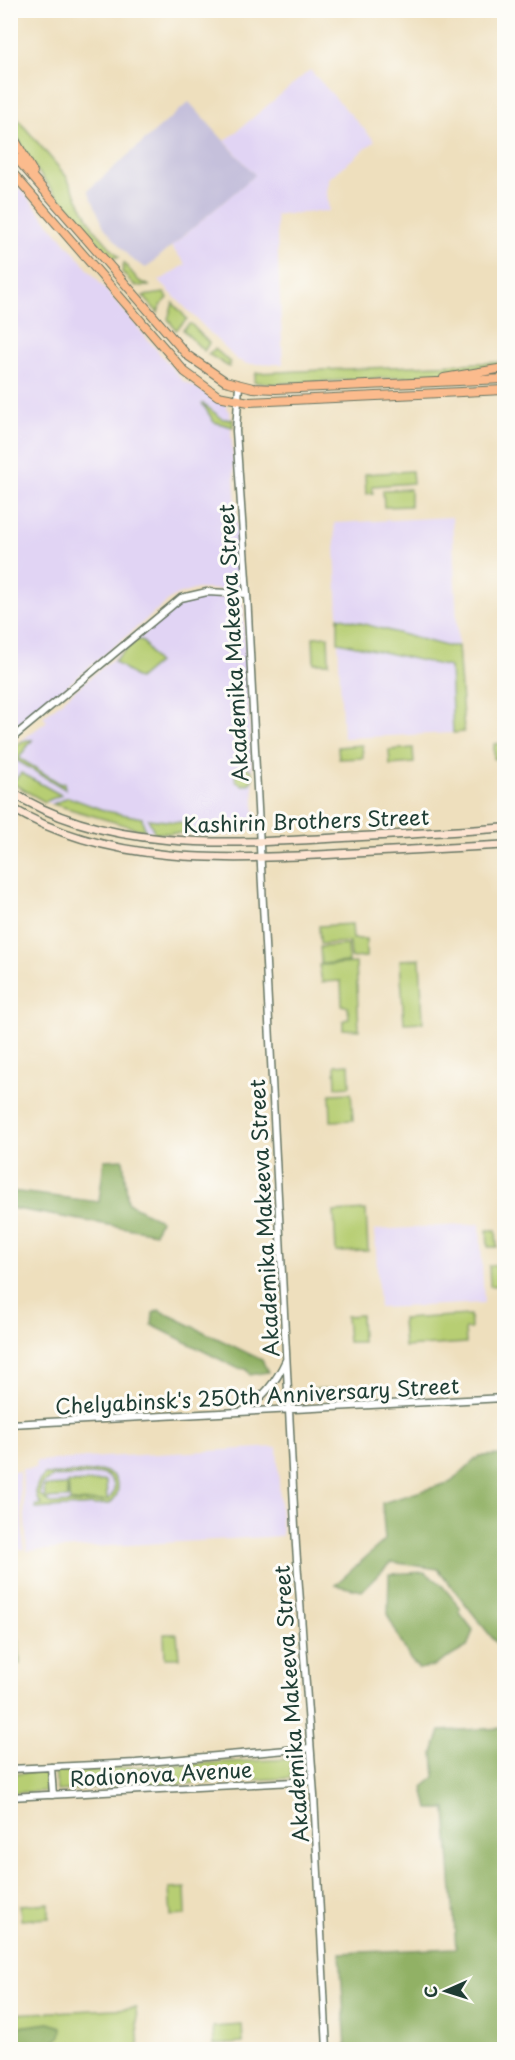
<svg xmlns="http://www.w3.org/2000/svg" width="515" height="2060" font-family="'Playpen Sans',sans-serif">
<rect width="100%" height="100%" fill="#fdfcf7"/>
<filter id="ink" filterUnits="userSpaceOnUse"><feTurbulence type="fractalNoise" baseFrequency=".0167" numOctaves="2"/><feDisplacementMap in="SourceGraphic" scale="12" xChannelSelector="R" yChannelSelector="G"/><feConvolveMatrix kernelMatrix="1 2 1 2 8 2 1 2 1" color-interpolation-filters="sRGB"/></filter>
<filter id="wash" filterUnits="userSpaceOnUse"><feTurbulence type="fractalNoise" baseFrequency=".008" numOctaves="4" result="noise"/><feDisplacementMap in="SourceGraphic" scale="24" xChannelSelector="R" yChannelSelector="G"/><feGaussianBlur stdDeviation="1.35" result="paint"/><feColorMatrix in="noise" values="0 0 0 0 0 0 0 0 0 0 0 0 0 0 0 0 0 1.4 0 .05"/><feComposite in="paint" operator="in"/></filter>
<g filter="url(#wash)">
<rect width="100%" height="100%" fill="#eedfbd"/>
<path fill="#e1d4f4" d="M 310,70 L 375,141 L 329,178 L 327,192 L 329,211 L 276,215 L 283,364 L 247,364 L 236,359 L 159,281 L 186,264 L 171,247 L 255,175 L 225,141 Z
M 10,177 L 183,381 L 224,402 L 230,413 L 241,585 L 236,590 L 197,589 L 174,596 L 11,733 Z
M 452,517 L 458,646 L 446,646 L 338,618 L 334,523 Z
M 211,596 L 237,599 L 243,605 L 255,819 L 249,830 L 239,833 L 145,831 L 45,802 L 11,782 L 10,749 L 47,721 L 43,717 L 170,611 L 189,600 Z
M 338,642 L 451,667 L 453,733 L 343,738 Z
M 480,1224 L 484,1303 L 379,1308 L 375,1230 Z
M 277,1447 L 282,1536 L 27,1551 L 22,1469 L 36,1468 L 36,1461 Z
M 11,1471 L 19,1471 L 24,1549 L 11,1550 Z"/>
<path fill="#c5c0db" d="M 189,102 L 255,175 L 146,268 L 131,259 L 104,227 L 88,190 Z"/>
<path fill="#b7ce73" stroke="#6b8654" stroke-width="1.5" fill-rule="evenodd" d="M 11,111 L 66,176 L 94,229 L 119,257 L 112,258 C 84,226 10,153 11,111 Z
M 124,263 L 139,281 L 150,286 L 135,286 L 122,272 Z
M 164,293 L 168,298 L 160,306 L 158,313 L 143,296 Z
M 173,303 L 187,319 L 176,330 L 168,319 Z
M 189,324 L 191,324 L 209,343 L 204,351 L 183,330 Z
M 215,349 L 230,362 L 229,367 L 208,354 Z
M 504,362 L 504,365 L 425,376 L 272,384 L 254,382 L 256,373 Z
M 202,403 L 223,419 L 233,419 L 233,427 L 214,422 Z
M 412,471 L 413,483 L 372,486 L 373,493 L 366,494 L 365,474 Z
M 410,489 L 410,506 L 384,507 L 383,490 Z
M 338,617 L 446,646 L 458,646 L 464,732 L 453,733 L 450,667 L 338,642 Z
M 328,636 L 329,663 L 314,663 L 313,637 Z
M 136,640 L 142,640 L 157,663 L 138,679 L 114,661 Z
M 32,740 L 19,758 L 61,784 L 64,782 L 65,789 L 11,757 L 11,749 L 23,741 Z
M 504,743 L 504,758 L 494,759 L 494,744 Z
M 362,745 L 363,758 L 339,759 L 338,747 Z
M 413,748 L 414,763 L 390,765 L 389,750 Z
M235 776a9 9 0 1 1 18 0a9 9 0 1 1-18 0Z
M 21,773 L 23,774 L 61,795 L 45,802 L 12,783 Z
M 68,797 L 106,811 L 142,818 L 145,831 L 53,804 Z
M 148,819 L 186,823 L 190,830 L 188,833 L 155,833 Z
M 352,924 L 353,939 L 366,939 L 366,957 L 351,958 L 350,942 L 320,944 L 319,926 Z
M 348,945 L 349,962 L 321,964 L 320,947 Z
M 420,959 L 423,1022 L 404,1023 L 400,960 Z
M 356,963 L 359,1030 L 343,1029 L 343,1021 L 349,1018 L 348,1007 L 342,1005 L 341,981 L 322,982 L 319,965 Z
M 349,1064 L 350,1086 L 336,1087 L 335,1065 Z
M 351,1093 L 353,1120 L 331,1121 L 330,1094 Z
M 366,1210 L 368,1251 L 336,1252 L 334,1212 Z
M 487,1230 L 496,1230 L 497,1247 L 488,1247 Z
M 501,1265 L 502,1285 L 490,1286 L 489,1266 Z
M 361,1315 L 362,1342 L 348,1342 L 346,1316 Z
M 470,1315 L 471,1329 L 465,1329 L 466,1343 L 404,1347 L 402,1319 Z
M 338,1388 L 338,1396 L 307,1398 L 306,1390 Z
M 104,1471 C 120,1476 123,1493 109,1504 L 36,1509 L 36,1505 L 42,1505 C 33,1495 34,1484 45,1475 ZM 104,1474 C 116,1480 118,1492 107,1500 L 106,1481 L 68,1483 L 70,1502 L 105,1501 L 51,1504 L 40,1495 L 41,1484 L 53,1477 Z
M 67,1485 L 68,1498 L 45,1499 L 44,1486 Z
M 164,1634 L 177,1634 L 179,1658 L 165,1658 Z
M 19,1640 L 20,1664 L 11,1665 L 11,1641 Z
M 290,1759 L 291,1778 L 57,1791 L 55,1771 Z
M 47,1772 L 48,1791 L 11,1793 L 11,1774 Z
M 185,1888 L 186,1915 L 171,1916 L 169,1889 Z
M 49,1903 L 49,1918 L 21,1920 L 20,1905 Z
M 136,2008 L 139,2049 L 11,2050 L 11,2014 Z
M 242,2025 L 243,2043 L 214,2045 L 213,2027 Z"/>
<path fill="#91b165" stroke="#58774c" stroke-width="1.5" d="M 123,1159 L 128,1203 L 160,1220 L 155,1233 L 11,1208 L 11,1191 L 99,1202 L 104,1160 Z
M 159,1310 L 262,1360 L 268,1372 L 250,1375 L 246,1369 L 237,1368 L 152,1325 L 153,1313 Z
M 504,1455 L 504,1653 L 438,1569 L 391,1562 L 362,1591 L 335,1585 L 385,1540 L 382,1503 L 451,1482 L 479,1456 Z
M 425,1572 L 440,1583 L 460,1607 L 460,1613 L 473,1630 L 467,1647 L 434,1666 L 419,1669 L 410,1659 L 388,1616 L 389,1574 Z
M 504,1728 L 504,2049 L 346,2049 L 340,1953 L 456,1948 L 446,1809 L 428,1809 L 423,1787 L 435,1777 L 433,1753 L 440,1731 Z
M 49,2023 L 62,2027 L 61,2036 L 46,2049 L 11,2049 L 11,2028 Z"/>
</g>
<g filter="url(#ink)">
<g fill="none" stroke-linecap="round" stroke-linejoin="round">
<g stroke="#677664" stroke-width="9">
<path id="tertiary" d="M 239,385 L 236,431 L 247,594 L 296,1546 L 314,1795 L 327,2050
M 10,740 L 181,598 L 207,592 L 247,594
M 243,1411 C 264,1396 275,1384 286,1360
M 10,1424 L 504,1398
M 51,1767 L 53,1795
M 10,1769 L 136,1763 L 310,1748
M 10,1797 L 312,1781"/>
</g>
<g stroke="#677664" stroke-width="10">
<path id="secondary" d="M 10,791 C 103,852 230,844 335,838 C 392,835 448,832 504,828
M 10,807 C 108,866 226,860 336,854 C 392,851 448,848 504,845"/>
</g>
<g stroke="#677664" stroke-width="10">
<path id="primary" d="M 10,131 L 33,172
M 10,151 L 187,355 L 225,381 L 253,388 L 276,389 L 504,379
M 10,170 L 185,372 L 218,396 L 249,402 L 504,390
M 444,378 L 504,368"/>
</g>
<use href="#tertiary" stroke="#fff" stroke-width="6"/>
<use href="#secondary" stroke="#fde4d1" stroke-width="7"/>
<use href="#primary" stroke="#fbbb8d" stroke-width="8"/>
</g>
</g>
<g text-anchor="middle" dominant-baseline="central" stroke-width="6" stroke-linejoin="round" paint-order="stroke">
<g font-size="21" fill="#1f3d34" stroke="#fdfcf7">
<text transform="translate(232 643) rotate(-93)">Akademika Makeeva Street</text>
<text transform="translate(306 820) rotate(-2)">Kashirin Brothers Street</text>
<text transform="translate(263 1218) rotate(-93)">Akademika Makeeva Street</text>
<text transform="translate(257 1395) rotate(-3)">Chelyabinsk's 250th Anniversary Street</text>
<text transform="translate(290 1704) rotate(-94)">Akademika Makeeva Street</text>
<text transform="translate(161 1773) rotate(-3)">Rodionova Avenue</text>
</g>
</g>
<rect width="515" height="2060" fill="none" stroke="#fdfcf7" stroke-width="36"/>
<g transform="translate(446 1991) rotate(267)" stroke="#fdfcf7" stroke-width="4.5" paint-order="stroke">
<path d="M0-4.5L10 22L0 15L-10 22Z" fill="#1f3d34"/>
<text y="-9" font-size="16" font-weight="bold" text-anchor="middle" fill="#1f3d34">С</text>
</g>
</svg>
